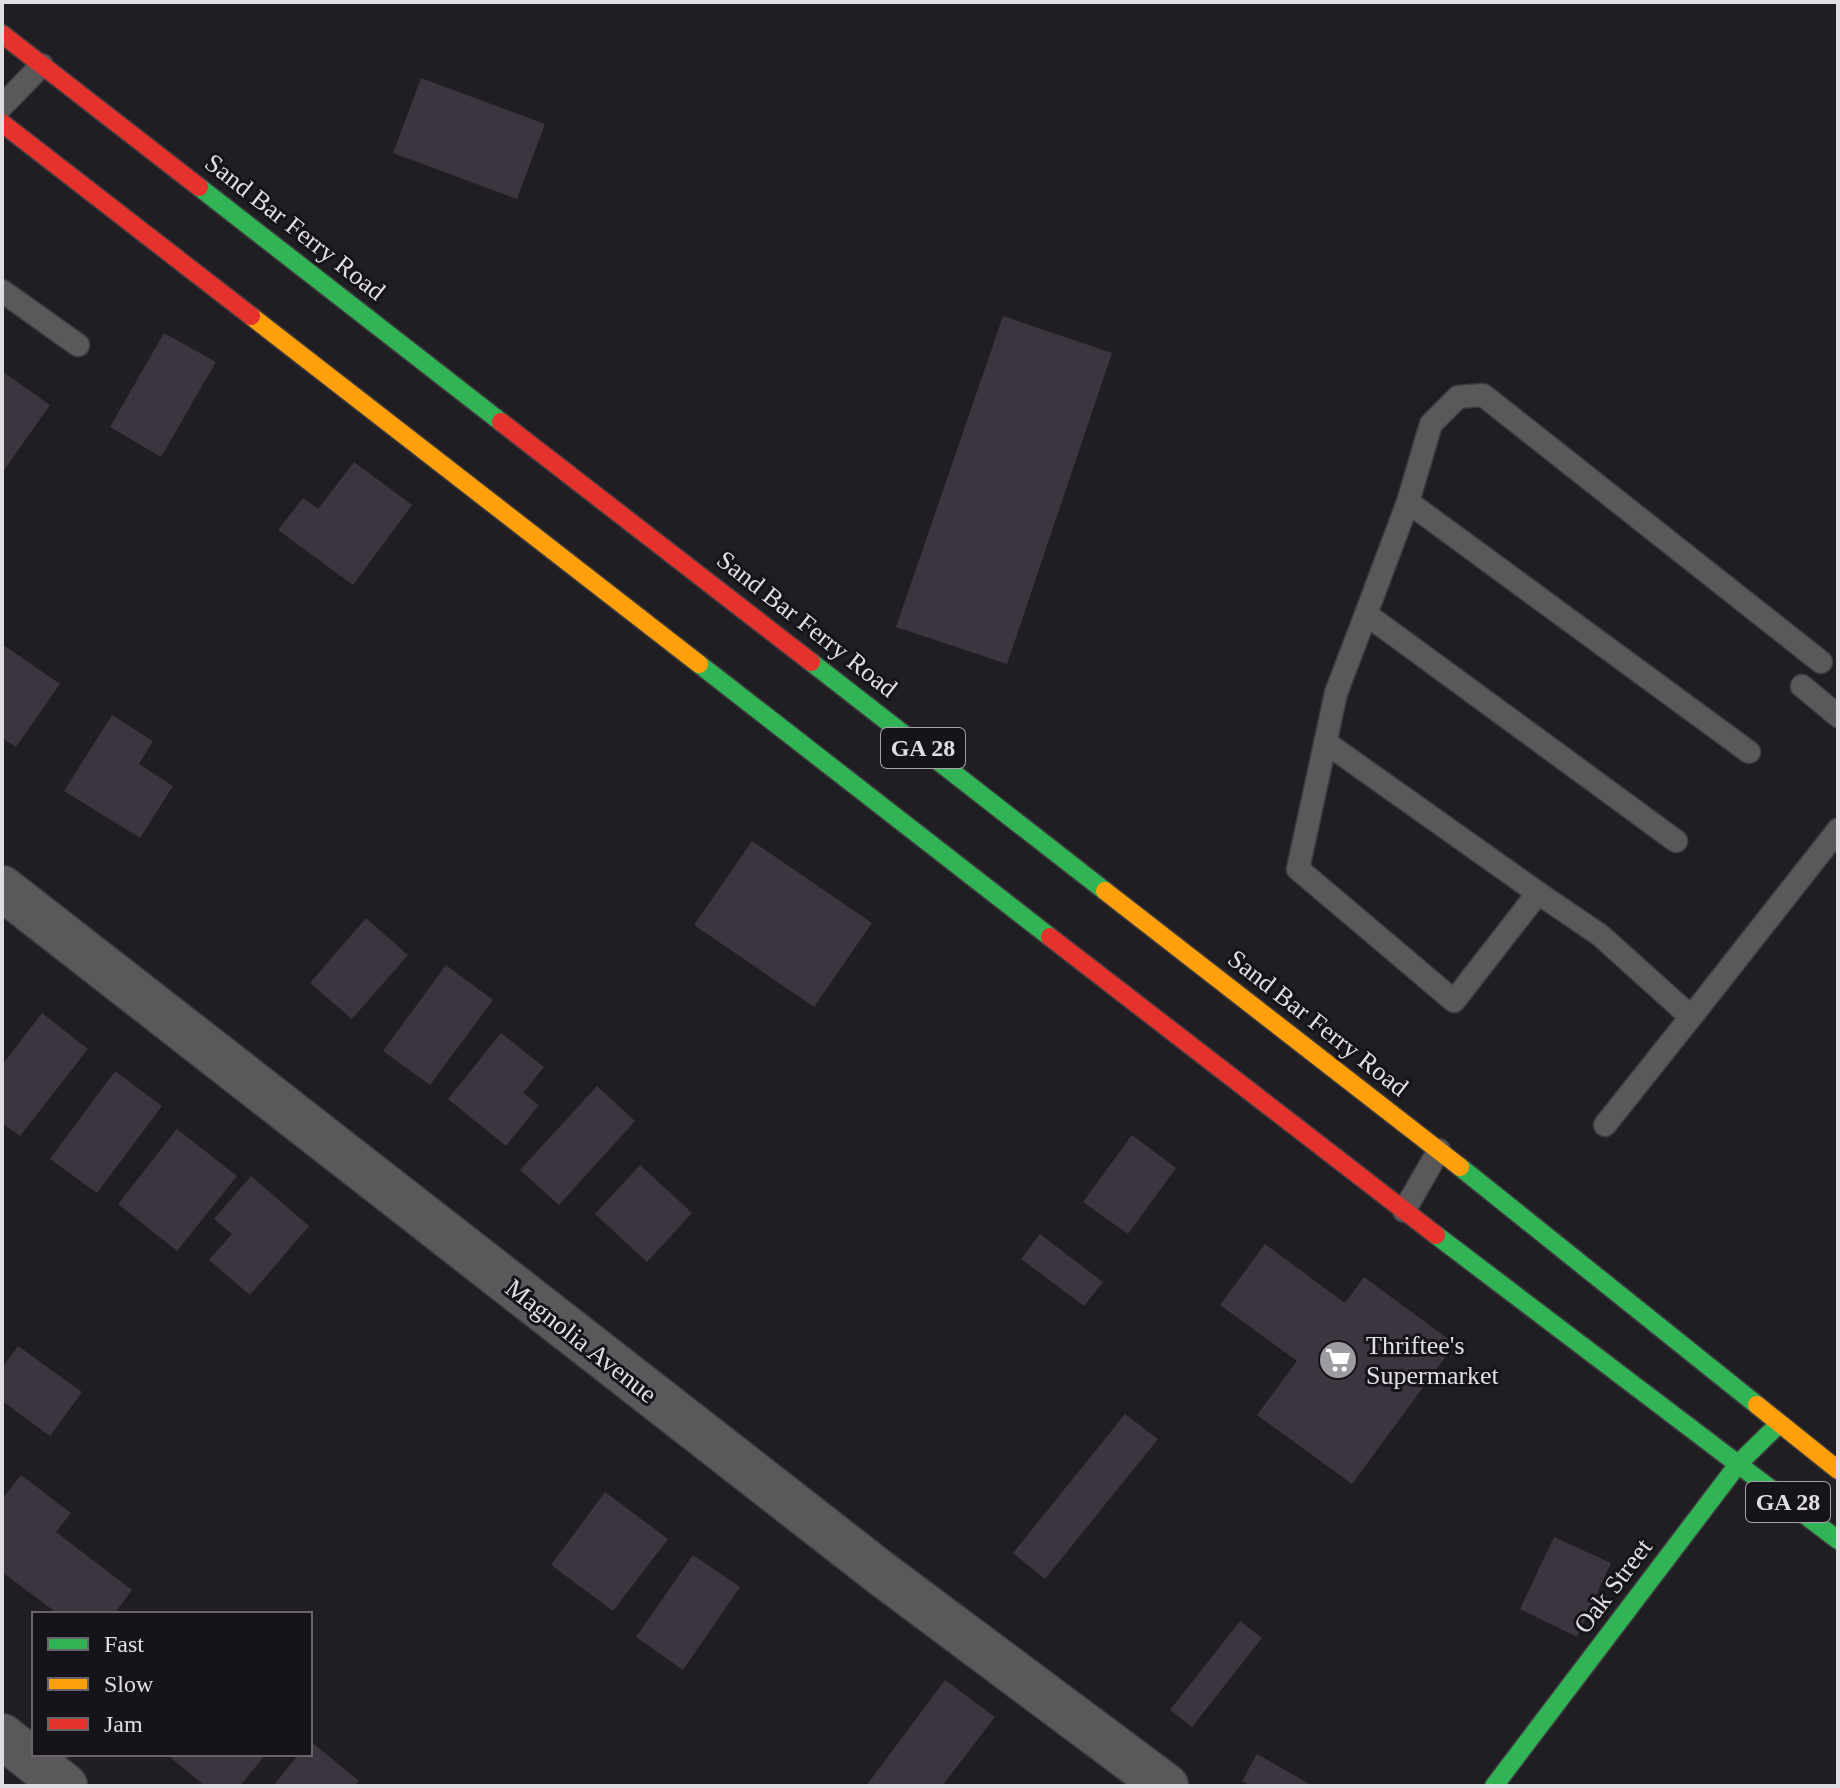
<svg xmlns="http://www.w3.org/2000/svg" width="1840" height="1788" font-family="Georgia,serif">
<rect width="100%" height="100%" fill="#201e22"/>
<path fill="#3a353e" d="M 421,78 L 545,124 L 517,199 L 393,153 Z
M 1003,316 L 1112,353 L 1007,664 L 896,627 Z
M 164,333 L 216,362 L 161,457 L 110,427 Z
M 2,371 L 50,405 L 2,473 Z
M 354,462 L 412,505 L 353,585 L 278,530 L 303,498 L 318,509 Z
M 2,644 L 60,684 L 16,747 L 2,738 Z
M 112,715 L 153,741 L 139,764 L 173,786 L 140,838 L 64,791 Z
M 752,841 L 872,923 L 814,1007 L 694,925 Z
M 366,918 L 408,955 L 352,1019 L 310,983 Z
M 446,965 L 493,1000 L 430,1085 L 383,1051 Z
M 42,1013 L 88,1049 L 20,1136 L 2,1123 L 2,1065 Z
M 501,1033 L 544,1067 L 523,1093 L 539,1105 L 506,1146 L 448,1099 Z
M 115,1071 L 162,1106 L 97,1193 L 50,1159 Z
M 597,1086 L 635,1121 L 559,1205 L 520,1170 Z
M 177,1129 L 237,1176 L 177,1251 L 118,1204 Z
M 1132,1135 L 1176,1168 L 1128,1234 L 1083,1202 Z
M 640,1165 L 692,1213 L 647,1262 L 595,1214 Z
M 251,1176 L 309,1226 L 250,1295 L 209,1260 L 232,1234 L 214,1219 Z
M 1040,1234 L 1103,1282 L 1084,1306 L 1021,1259 Z
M 1265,1244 L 1345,1303 L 1364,1277 L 1455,1344 L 1352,1484 L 1257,1415 L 1297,1361 L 1220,1305 Z
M 18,1346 L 82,1392 L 50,1436 L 2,1401 L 2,1368 Z
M 1125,1414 L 1158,1439 L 1045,1579 L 1013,1553 Z
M 21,1475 L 71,1513 L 56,1532 L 132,1590 L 114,1614 L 58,1614 L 2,1572 L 2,1499 Z
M 605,1492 L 668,1539 L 613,1611 L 551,1565 Z
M 1554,1537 L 1611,1563 L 1577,1637 L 1520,1609 Z
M 693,1555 L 740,1587 L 683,1670 L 636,1637 Z
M 1240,1621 L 1262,1638 L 1192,1727 L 1170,1710 Z
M 945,1680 L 995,1717 L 942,1786 L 866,1786 Z
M 310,1741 L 359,1781 L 354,1786 L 273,1786 L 299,1754 L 310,1754 Z
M 166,1754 L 266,1754 L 240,1786 L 205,1786 Z
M 1257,1754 L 1313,1786 L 1251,1786 L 1242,1781 Z"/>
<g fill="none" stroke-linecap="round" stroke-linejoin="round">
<g stroke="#3d3b3e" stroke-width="25">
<path id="lane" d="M 2,106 L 42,65
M 2,291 L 78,345
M 1408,502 L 1749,752
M 1802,686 L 1838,716
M 1325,742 L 1538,893 L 1454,1001 L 1298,869 L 1336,693 L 1366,614
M 1676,841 L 1366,614 L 1408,502 L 1431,424 L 1458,397 L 1483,395 L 1821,662
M 1538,893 L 1600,935 L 1691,1017 L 1838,830
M 1605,1125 L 1691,1017
M 1404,1211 L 1439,1150"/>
</g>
<g stroke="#3d3b3e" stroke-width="47">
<path id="street" d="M 2,888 L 882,1574 L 1166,1786
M 2,1736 L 65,1786"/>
</g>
<g stroke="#3d3b3e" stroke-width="21">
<path id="fast" d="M 199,187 L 501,422
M 811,662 L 1105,891
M 699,664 L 1050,937
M 1460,1167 L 1757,1405
M 1436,1235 L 1838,1540
M 1494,1786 L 1739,1463 L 1779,1424"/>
</g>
<g stroke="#3d3b3e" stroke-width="21">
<path id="slow" d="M 251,316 L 699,664
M 1105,891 L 1460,1167
M 1757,1405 L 1838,1470"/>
</g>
<g stroke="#3d3b3e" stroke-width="21">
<path id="jam" d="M 2,34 L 199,187
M 2,123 L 251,316
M 501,422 L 811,662
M 1050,937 L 1436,1235"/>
</g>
<use href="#lane" stroke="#5a585b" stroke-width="22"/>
<use href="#street" stroke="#5a585b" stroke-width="44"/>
<use href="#fast" stroke="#30b455" stroke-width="18"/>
<use href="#slow" stroke="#ff9f0a" stroke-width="18"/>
<use href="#jam" stroke="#e5322d" stroke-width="18"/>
</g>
<defs>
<g id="supermarket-disc" transform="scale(2)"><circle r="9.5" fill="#9d9b9f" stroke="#17131a"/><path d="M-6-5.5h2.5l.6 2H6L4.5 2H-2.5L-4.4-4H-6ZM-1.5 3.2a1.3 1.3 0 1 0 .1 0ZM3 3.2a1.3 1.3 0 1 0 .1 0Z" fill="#fff"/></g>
</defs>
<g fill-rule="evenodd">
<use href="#supermarket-disc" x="1338" y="1360"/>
</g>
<g text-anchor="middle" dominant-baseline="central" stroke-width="6" stroke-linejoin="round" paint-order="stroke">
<g fill="#17131a" stroke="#a4a1a7" stroke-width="2">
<rect x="881" y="728" width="84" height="40" rx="6"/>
<rect x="1746" y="1482" width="84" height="40" rx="6"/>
</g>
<g font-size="24" font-weight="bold" fill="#e1dee3">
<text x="923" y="748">GA 28</text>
<text x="1788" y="1502">GA 28</text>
</g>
<g font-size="26" fill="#e1dee3" stroke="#17131a">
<text transform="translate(295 227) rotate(38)">Sand Bar Ferry Road</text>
<text transform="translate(807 624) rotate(38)">Sand Bar Ferry Road</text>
<text transform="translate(1318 1023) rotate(38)">Sand Bar Ferry Road</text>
<text transform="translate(581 1341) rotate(38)">Magnolia Avenue</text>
<text transform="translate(1613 1586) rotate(-53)">Oak Street</text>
</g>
<g font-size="26" fill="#e1dee3" stroke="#17131a" text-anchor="start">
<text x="1366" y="1345">Thriftee's<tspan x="1366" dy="30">Supermarket</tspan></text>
</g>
</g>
<rect width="1840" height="1788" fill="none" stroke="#e1dee3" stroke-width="8"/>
<rect x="32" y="1612" width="280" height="144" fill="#17131a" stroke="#68646a" stroke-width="2"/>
<rect x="48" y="1638" width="40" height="12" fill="#30b455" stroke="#68646a" stroke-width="2"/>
<text x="104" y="1652" font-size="24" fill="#e1dee3">Fast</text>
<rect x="48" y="1678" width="40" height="12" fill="#ff9f0a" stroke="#68646a" stroke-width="2"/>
<text x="104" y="1692" font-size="24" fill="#e1dee3">Slow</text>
<rect x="48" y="1718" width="40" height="12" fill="#e5322d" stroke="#68646a" stroke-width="2"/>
<text x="104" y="1732" font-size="24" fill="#e1dee3">Jam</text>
</svg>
